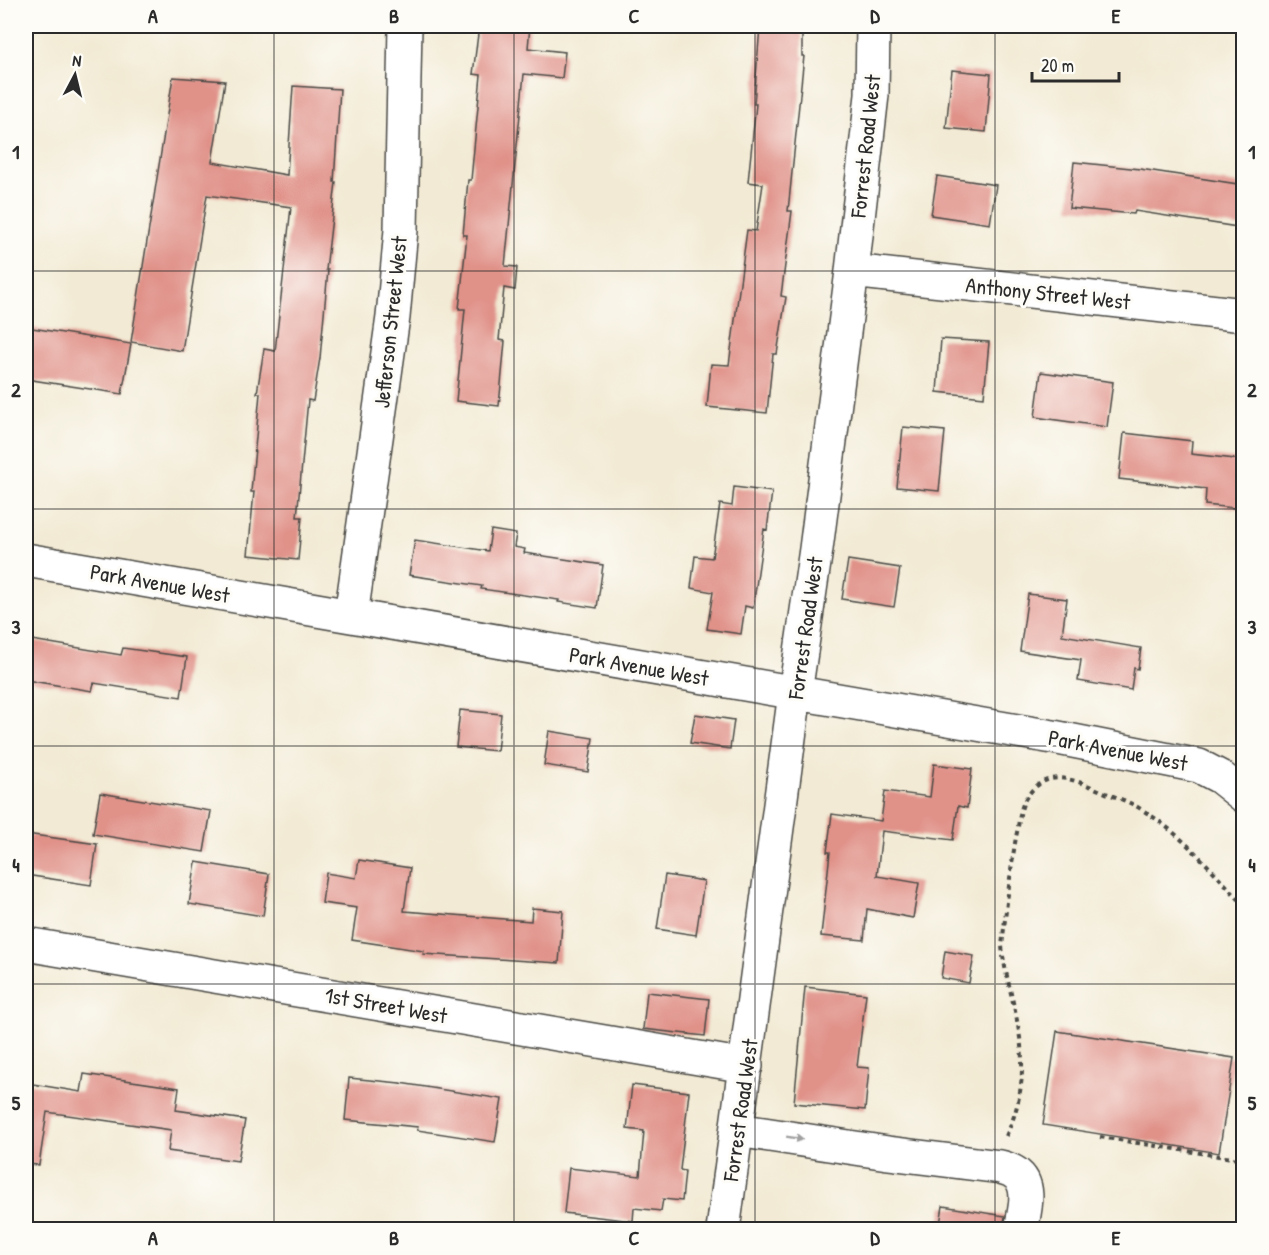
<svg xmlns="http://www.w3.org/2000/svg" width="1269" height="1255" font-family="'Patrick Hand',sans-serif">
<rect width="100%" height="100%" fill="#fdfcf7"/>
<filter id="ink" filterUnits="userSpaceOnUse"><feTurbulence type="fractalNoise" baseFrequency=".0167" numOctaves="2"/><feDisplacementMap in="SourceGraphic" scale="12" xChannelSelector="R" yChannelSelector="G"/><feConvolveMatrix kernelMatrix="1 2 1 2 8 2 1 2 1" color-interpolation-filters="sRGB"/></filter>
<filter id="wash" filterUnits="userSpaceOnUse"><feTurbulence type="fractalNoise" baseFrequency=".008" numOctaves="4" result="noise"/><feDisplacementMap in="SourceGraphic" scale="24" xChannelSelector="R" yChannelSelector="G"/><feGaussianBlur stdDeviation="1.35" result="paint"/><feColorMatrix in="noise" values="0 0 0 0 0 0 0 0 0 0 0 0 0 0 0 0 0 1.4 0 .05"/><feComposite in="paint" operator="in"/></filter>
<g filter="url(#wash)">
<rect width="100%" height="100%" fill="#f2ead4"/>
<g id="blocks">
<path fill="#e09289" d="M 479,26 L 530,26 L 528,48 L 565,52 L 562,78 L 524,74 L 505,266 L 517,267 L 515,290 L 504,288 L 499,340 L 505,341 L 499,406 L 456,401 L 465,309 L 459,309 L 467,235 L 463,235 L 468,180 L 471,180 L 481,75 L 473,74 Z
M 760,26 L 802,26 L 802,56 L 804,56 L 788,211 L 792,211 L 781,296 L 786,297 L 777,354 L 773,354 L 767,413 L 707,407 L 711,364 L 729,365 L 747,230 L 756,231 L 763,184 L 748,182 L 756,104 L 754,104 Z
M 952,70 L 991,74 L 986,132 L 946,128 Z
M 173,77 L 225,81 L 212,162 L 287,175 L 293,86 L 340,89 L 334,182 L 336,182 L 326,270 L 328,270 L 320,358 L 313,401 L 308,400 L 297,517 L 302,517 L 298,560 L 248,555 L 254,492 L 251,492 L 260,393 L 257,393 L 264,349 L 275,351 L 291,207 L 207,195 L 182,351 L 131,342 Z
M 1074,162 L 1140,169 L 1244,185 L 1244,228 L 1135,211 L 1134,214 L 1069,208 Z
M 937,176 L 996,185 L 990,224 L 931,215 Z
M 26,327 L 131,344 L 122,394 L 26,379 Z
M 941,339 L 989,342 L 984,397 L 937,392 Z
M 1041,372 L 1113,382 L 1107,427 L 1035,417 Z
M 903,427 L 945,431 L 939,491 L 897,487 Z
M 1124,433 L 1192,441 L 1191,454 L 1244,460 L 1244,509 L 1205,505 L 1206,489 L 1119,479 Z
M 734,487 L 772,492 L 767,530 L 764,529 L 753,608 L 745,606 L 741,634 L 707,629 L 713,592 L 691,588 L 695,556 L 712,558 L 720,504 L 732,506 Z
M 491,530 L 516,534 L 514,547 L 525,549 L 524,553 L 603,565 L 597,608 L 558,602 L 559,600 L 481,589 L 482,586 L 409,575 L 415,540 L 488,551 Z
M 848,560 L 900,568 L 894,607 L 842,599 Z
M 1028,594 L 1067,599 L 1062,635 L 1141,648 L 1138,669 L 1134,668 L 1131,690 L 1078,681 L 1081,660 L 1020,651 Z
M 26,639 L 121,655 L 123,648 L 187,657 L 181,697 L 94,683 L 92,691 L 26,680 Z
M 460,710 L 501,714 L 497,751 L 456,747 Z
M 695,714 L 734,720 L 730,749 L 690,743 Z
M 549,731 L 593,738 L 588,772 L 544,765 Z
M 934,764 L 972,769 L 967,808 L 958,806 L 953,840 L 882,831 L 877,876 L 919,883 L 913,918 L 867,909 L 864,940 L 821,936 L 830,852 L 827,852 L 832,814 L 881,821 L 885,791 L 930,797 Z
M 100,793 L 211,811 L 204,852 L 93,834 Z
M 26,834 L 97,844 L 91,885 L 26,875 Z
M 359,860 L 410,868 L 404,911 L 531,921 L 532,908 L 563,911 L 559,963 L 423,954 L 424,951 L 352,940 L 357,908 L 322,903 L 326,873 L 356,878 Z
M 196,862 L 269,874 L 263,916 L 189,904 Z
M 665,875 L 704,881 L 696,935 L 657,929 Z
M 945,951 L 974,956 L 969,983 L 941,978 Z
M 805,987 L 866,994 L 857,1067 L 869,1068 L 865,1110 L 794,1103 Z
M 647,992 L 709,999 L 705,1036 L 643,1029 Z
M 1057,1031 L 1234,1058 L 1219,1153 L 1043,1125 Z
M 84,1074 L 179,1088 L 176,1110 L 245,1120 L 238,1161 L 168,1151 L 171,1130 L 47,1112 L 39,1165 L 26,1164 L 26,1083 L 81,1092 Z
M 349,1078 L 400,1083 L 502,1099 L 495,1142 L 417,1130 L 418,1127 L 345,1120 Z
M 632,1085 L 689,1092 L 680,1170 L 685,1171 L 682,1201 L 663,1199 L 661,1211 L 634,1208 L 633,1221 L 564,1213 L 569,1168 L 640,1176 L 644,1131 L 627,1129 Z
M 943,1206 L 1005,1216 L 1003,1230 L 939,1230 Z"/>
</g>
</g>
<g filter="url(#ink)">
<use href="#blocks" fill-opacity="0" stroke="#494844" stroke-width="1.5"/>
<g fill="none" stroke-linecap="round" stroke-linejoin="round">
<g stroke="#494844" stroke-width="36">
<path id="minor" d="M 852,271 L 1244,315
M 26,560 L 1053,737 L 1199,766 L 1220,777 L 1244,796
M 351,616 L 393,317 L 401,230 L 405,26
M 26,944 L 746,1066
M 737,1130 L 888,1153 L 1001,1167 C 1006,1169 1012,1170 1015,1173 C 1033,1185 1024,1212 1021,1230
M 723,1230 L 795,693 L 816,549 L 852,271 L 872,95 L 873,26"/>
</g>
<path stroke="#494844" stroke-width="4" stroke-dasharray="4.5 4.5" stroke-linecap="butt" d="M 1006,1136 C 1016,1115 1022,1091 1022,1068 C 1023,1031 1009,992 1003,956 L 1002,946 C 1006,910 1010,874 1016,837 C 1019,825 1019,809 1026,798 C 1046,768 1071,778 1099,790 C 1110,795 1122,799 1132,804 C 1177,828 1210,868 1244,905
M 1100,1137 L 1244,1160"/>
<use href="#minor" stroke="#fff" stroke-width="33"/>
</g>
<defs><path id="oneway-solid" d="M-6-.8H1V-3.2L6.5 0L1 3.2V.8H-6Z" transform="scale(1.5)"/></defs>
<use fill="#a0a0a0" href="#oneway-solid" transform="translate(795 1138) rotate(9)"/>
</g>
<path fill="none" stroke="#2b2b2b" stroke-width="1.5" stroke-opacity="0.55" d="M 274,26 L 274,1230M 514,26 L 514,1230M 755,26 L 755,1230M 995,26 L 995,1230M 26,271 L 1244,271M 26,509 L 1244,509M 26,746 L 1244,746M 26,984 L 1244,984"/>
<g text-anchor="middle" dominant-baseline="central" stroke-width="6" stroke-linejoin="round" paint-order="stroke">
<g font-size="22" fill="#2b2b2b" stroke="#fdfcf7">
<text transform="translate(865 146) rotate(-84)">Forrest Road West</text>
<text transform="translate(1048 293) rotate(6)">Anthony Street West</text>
<text transform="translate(390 322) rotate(-84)">Jefferson Street West</text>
<text transform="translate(160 583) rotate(10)">Park Avenue West</text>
<text transform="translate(805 628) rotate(-82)">Forrest Road West</text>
<text transform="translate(639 666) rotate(10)">Park Avenue West</text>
<text transform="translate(1118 750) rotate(11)">Park Avenue West</text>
<text transform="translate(386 1005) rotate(10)">1st Street West</text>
<text transform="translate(740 1110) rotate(-82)">Forrest Road West</text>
</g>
</g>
<rect width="1269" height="1255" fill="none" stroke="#fdfcf7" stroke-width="66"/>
<g transform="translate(75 75) rotate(7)" stroke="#fdfcf7" stroke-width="4.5" paint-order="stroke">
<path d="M0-4.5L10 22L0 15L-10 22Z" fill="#2b2b2b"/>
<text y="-9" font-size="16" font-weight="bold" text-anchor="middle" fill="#2b2b2b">N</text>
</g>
<path d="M1032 72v9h87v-9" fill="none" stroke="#2b2b2b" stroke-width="3"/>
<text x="1041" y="72" font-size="18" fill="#2b2b2b" stroke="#fdfcf7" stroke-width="4.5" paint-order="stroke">20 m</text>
<rect x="33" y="33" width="1203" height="1189" fill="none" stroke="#2b2b2b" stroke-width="2"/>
<g font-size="20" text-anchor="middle" font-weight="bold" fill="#2b2b2b">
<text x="153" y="23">A</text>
<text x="394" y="23">B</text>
<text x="634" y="23">C</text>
<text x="875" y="23">D</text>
<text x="1116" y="23">E</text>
<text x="16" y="159">1</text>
<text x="1252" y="159">1</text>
<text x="16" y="397">2</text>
<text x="1252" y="397">2</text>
<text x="16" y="634">3</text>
<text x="1252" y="634">3</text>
<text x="16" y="872">4</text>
<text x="1252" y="872">4</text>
<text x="16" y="1110">5</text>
<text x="1252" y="1110">5</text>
<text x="153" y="1245">A</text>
<text x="394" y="1245">B</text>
<text x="634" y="1245">C</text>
<text x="875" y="1245">D</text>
<text x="1116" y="1245">E</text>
</g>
</svg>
